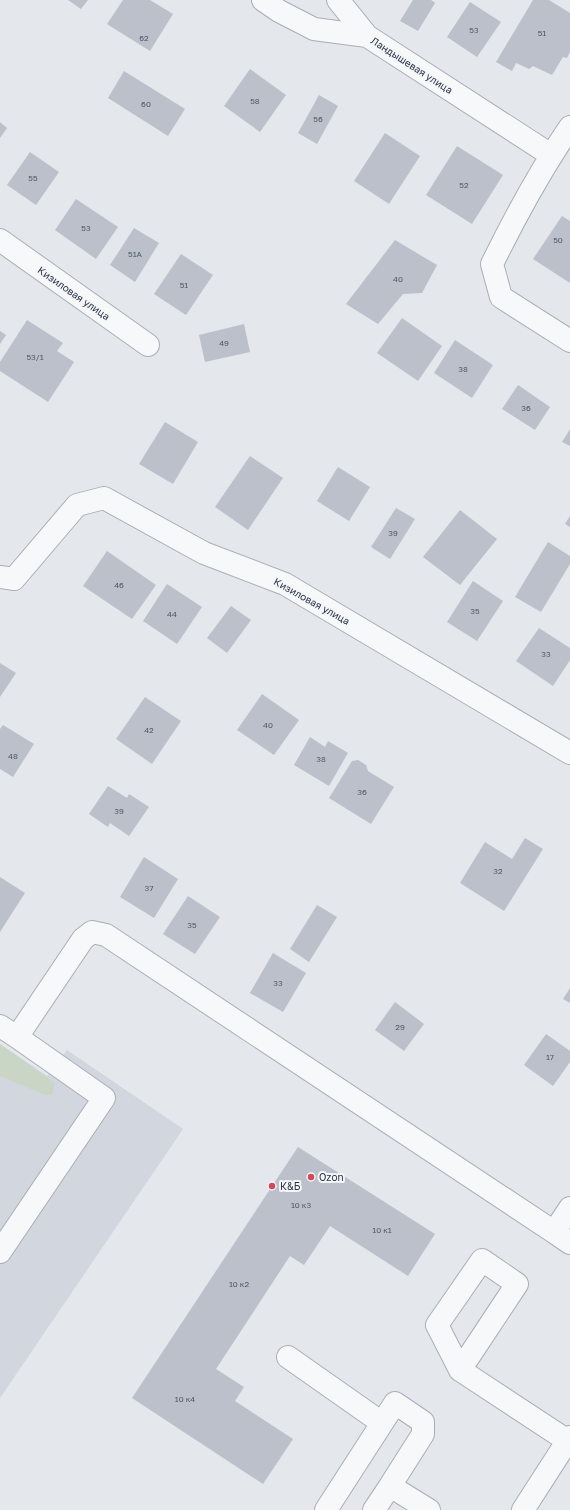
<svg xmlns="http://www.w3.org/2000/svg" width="570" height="1510" font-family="'Golos Text',sans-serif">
<rect width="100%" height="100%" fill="#e4e7ec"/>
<path fill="#d2d6de" d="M 0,1044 L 47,1076 L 67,1050 L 183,1129 L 0,1398 Z"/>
<path fill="#c9d6c5" d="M 0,1044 L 55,1083 L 52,1095 L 45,1095 L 0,1076 Z"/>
<path fill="#bbc0ca" d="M 68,0 L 88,0 L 81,9 Z
M 123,0 L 150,0 L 173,14 L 150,51 L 107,24 Z
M 413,0 L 431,0 L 435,3 L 418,31 L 400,21 Z
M 533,0 L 549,0 L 570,13 L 570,52 L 567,58 L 563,57 L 552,75 L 533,66 L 529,69 L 516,63 L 512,71 L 496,62 Z
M 470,2 L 501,22 L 477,57 L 447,37 Z
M 250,69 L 286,95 L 260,132 L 224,106 Z
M 124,71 L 185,109 L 168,136 L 108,98 Z
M 319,95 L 338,106 L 317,144 L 298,133 Z
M 0,122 L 7,128 L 0,138 Z
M 385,133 L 420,156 L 389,204 L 354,181 Z
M 457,146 L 503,175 L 472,224 L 426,195 Z
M 30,152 L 59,172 L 36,205 L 7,185 Z
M 76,199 L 118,227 L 96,259 L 55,230 Z
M 562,216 L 570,221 L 570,283 L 533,259 Z
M 134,228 L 159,243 L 135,282 L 110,265 Z
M 395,240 L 437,265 L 422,293 L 403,294 L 378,324 L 346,304 Z
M 181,254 L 213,275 L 186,315 L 154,294 Z
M 402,318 L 442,346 L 418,381 L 377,353 Z
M 27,320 L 63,343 L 57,351 L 74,362 L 48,402 L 0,371 L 0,362 Z
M 244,324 L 250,352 L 205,362 L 199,335 Z
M 0,331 L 6,335 L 0,344 Z
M 455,340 L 493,365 L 472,398 L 434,373 Z
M 518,385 L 550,407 L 535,430 L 502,409 Z
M 165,422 L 198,442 L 173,484 L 139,464 Z
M 570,429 L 570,446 L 562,442 Z
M 250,456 L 283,478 L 248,530 L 215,507 Z
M 338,467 L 370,487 L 349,521 L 317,501 Z
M 396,508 L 415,519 L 390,559 L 371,547 Z
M 460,510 L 497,539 L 460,585 L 423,557 Z
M 570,516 L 570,527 L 565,524 Z
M 548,542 L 570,556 L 570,564 L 541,612 L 515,597 Z
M 107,551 L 156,585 L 132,619 L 83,586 Z
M 473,581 L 503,601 L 477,641 L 447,622 Z
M 167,584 L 202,607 L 177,644 L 143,621 Z
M 231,606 L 251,620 L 227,653 L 207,638 Z
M 539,628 L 570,648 L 570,660 L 553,686 L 516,661 Z
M 0,663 L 16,673 L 0,697 Z
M 262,694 L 299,720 L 274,755 L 237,730 Z
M 145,697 L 181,721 L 152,764 L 116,739 Z
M 3,725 L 34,744 L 13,777 L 0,769 L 0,729 Z
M 310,737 L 325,747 L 328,741 L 348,753 L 329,786 L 294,765 Z
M 358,760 L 366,765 L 368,771 L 394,787 L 371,824 L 329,798 L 352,761 Z
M 108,786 L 127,798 L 129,794 L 149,807 L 129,836 L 110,823 L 108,827 L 89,814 Z
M 525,838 L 543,849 L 504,911 L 460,883 L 485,842 L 512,859 Z
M 144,857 L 178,879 L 154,918 L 120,897 Z
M 0,877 L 25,893 L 0,932 Z
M 188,896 L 220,917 L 195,954 L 163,934 Z
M 317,905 L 337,917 L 309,962 L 290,949 Z
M 273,953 L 306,973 L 283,1012 L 250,993 Z
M 570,988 L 570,1003 L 563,999 Z
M 395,1002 L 424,1024 L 404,1051 L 375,1030 Z
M 546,1034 L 570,1051 L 570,1062 L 553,1086 L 524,1065 Z
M 298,1147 L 435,1234 L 408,1276 L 330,1226 L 304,1265 L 290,1256 L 216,1369 L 244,1387 L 235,1401 L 293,1439 L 263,1484 L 132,1398 Z"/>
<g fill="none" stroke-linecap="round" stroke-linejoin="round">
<g stroke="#a9aeb7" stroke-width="24">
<path id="minor" d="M 263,0 L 279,11 L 314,29 L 367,36 L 551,155
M 338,0 L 367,36
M 570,127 C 540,171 515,217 492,264 L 501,297 L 570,341
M 0,240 L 148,345
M 0,577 L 14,579 L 77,505 L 104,498 L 204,553 L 285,584 L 570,753
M 0,1026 L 17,1037 L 83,939 L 92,932 L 106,935 L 554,1232
M 570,1208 L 554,1232 L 570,1243
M 0,1252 L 104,1098 L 17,1037
M 288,1357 L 382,1423
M 460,1370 L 437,1325 L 482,1260 L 517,1284 L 460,1370 L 568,1441
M 326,1510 L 395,1403 L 423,1422 L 423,1434 L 390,1486 L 429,1510
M 374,1510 L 390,1486
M 523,1510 L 570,1437"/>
</g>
<use href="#minor" stroke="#f7f8fa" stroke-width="22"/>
</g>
<g fill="#d1495b" stroke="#f4f6f9" stroke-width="1.5">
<circle cx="311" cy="1177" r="4"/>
<circle cx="272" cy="1186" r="4"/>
</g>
<g text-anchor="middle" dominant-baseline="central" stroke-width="4" stroke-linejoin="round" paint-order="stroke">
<g font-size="8" fill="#4f5766">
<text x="474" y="30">53</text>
<text x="542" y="33">51</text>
<text x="144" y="38">62</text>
<text x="255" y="101">58</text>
<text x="146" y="104">60</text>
<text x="318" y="119">56</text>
<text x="33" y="178">55</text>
<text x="464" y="185">52</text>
<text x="86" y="228">53</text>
<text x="558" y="240">50</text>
<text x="135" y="254">51А</text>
<text x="398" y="279">40</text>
<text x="184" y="285">51</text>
<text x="224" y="343">49</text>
<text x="35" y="357">53/1</text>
<text x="463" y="369">38</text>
<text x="526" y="408">36</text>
<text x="393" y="533">39</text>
<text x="119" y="585">46</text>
<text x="475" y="611">35</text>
<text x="172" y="614">44</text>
<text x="546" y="654">33</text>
<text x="268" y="725">40</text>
<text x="149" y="730">42</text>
<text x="13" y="756">48</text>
<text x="321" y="759">38</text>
<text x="362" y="792">36</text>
<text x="119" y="811">39</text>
<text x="498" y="871">32</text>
<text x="149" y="888">37</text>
<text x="192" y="925">35</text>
<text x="278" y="983">33</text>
<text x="400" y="1027">29</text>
<text x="550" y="1057">17</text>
<text x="301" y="1205">10 к3</text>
<text x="382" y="1230">10 к1</text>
<text x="239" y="1284">10 к2</text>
<text x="185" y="1399">10 к4</text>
</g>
<g font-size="10" fill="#2b3445" stroke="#f4f6f9">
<text transform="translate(412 65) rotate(33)">Ландышевая улица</text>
<text transform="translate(74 293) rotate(35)">Кизиловая улица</text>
<text transform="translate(312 601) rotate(29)">Кизиловая улица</text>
</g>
<g font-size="10" fill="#2b3445" stroke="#f4f6f9" text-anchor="start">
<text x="319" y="1177">Ozon</text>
<text x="280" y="1186">К&amp;Б</text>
</g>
</g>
</svg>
